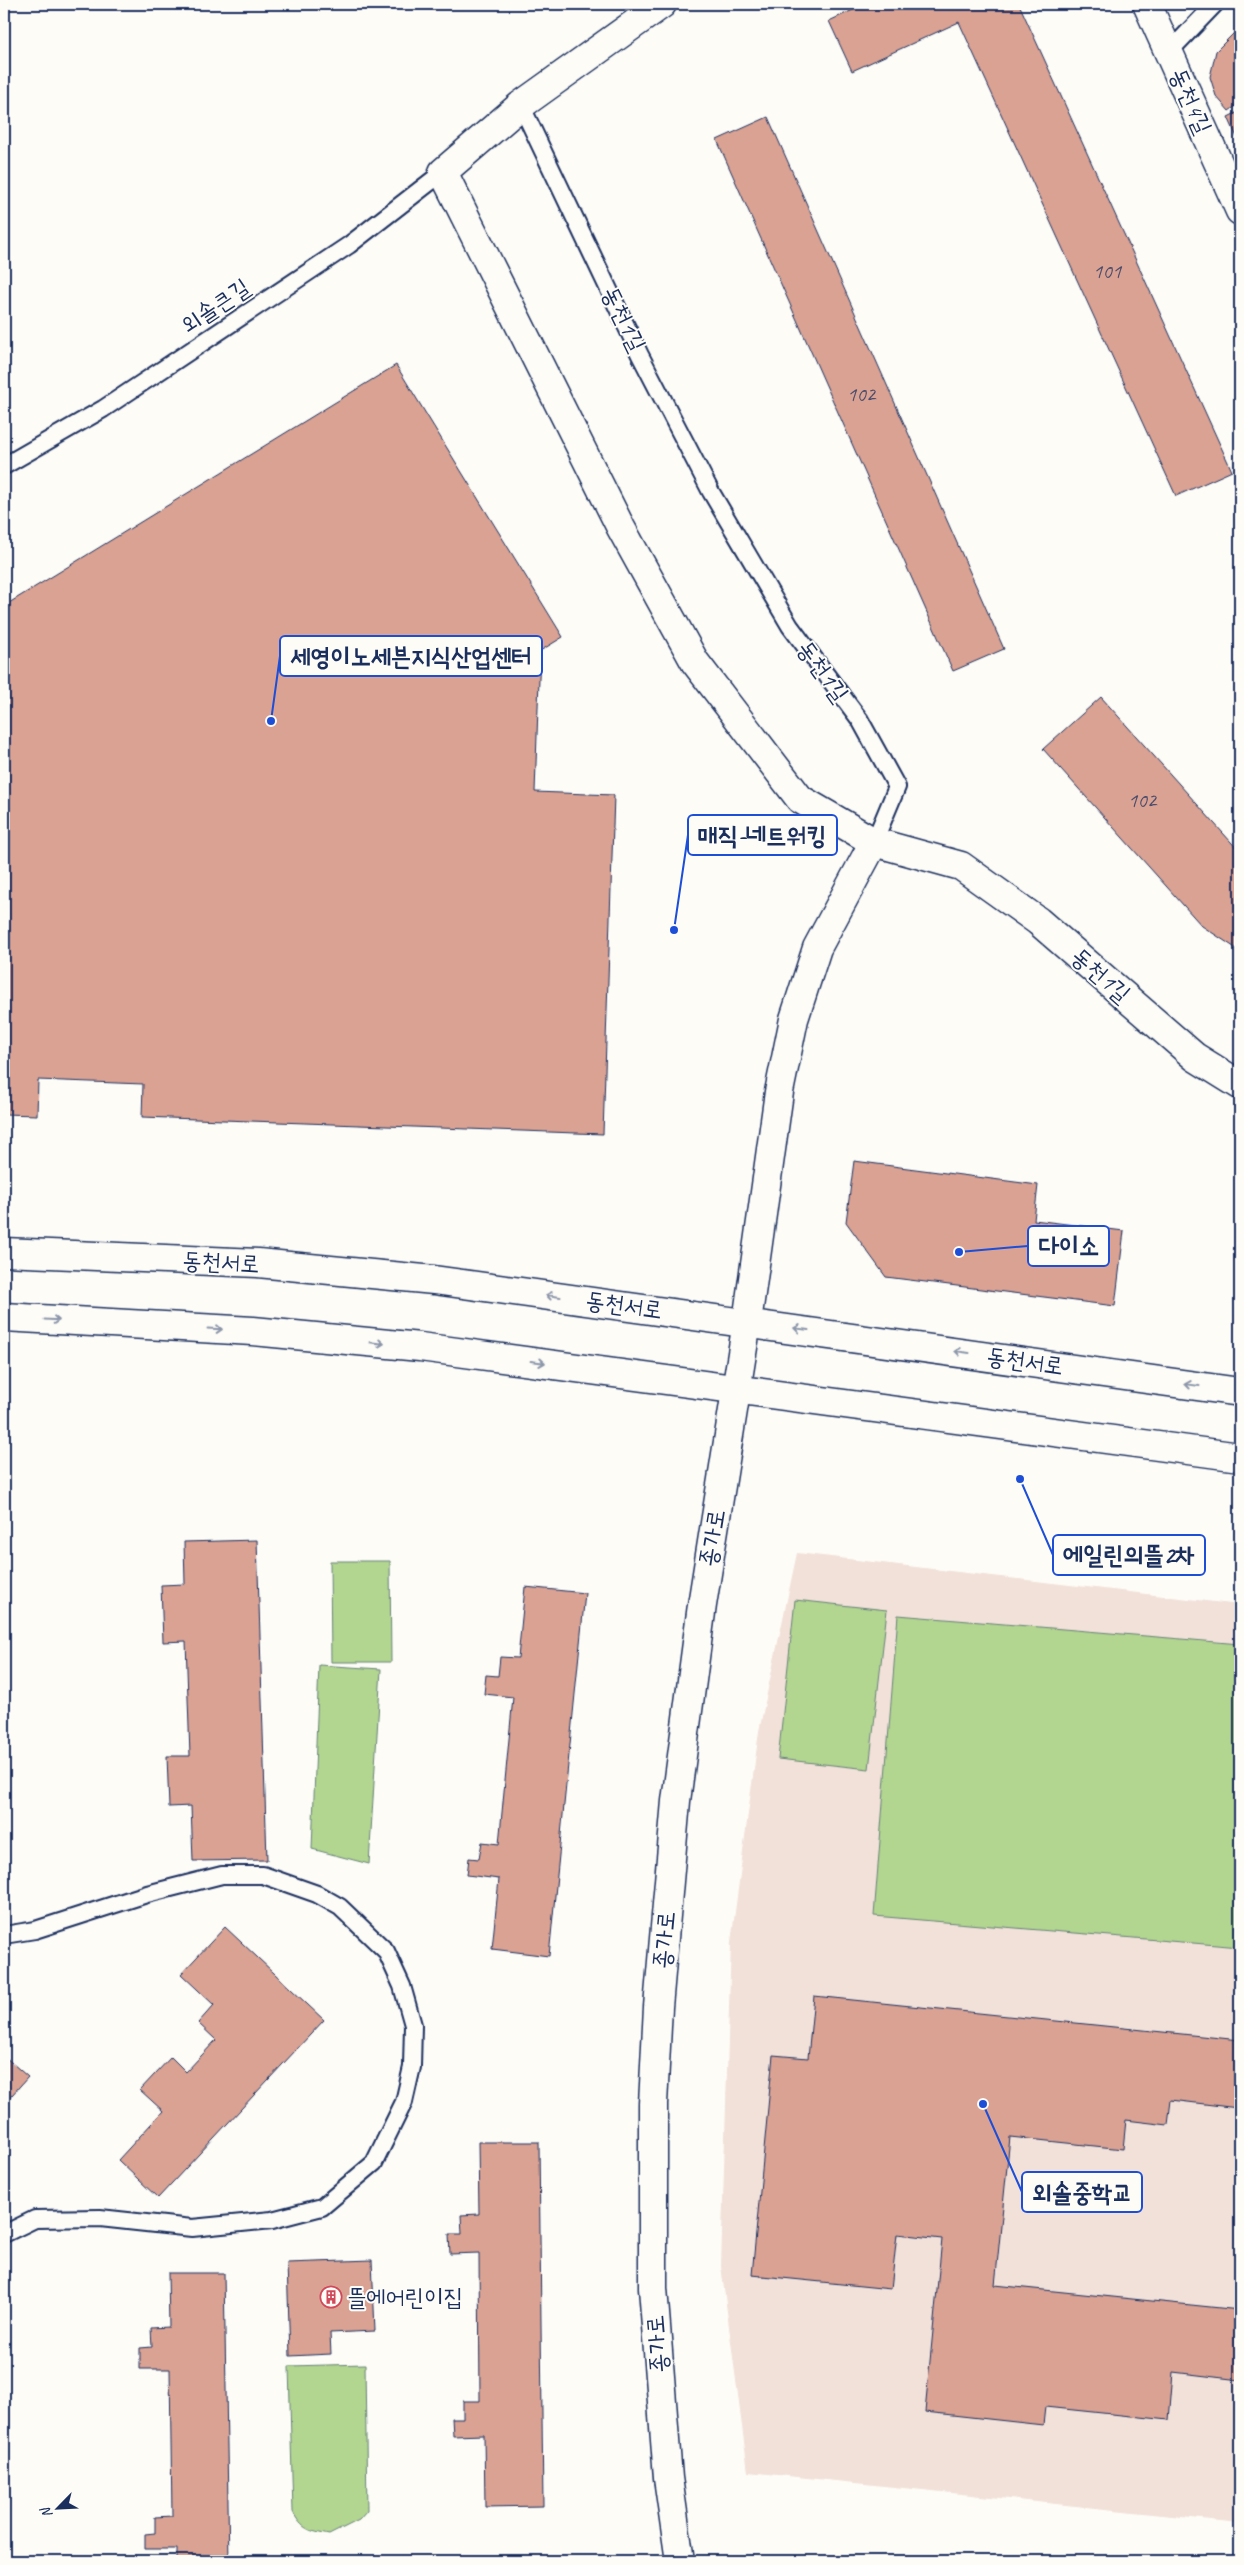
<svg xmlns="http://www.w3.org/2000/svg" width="1244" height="2565" font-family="Caveat,'Poor Story',sans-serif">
<rect width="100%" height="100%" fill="#fdfcf7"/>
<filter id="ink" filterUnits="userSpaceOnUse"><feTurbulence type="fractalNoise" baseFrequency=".02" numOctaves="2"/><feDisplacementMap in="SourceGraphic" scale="10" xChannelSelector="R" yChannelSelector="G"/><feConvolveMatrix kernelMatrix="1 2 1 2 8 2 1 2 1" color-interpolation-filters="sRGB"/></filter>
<g filter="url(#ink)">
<path fill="#f2e1d9" d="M 797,1553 L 1240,1605 L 1240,2523 L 748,2472 L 721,2266 L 731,1942 L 759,1731 Z"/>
<path fill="#b2d590" stroke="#668277" d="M 330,1561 L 390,1561 L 391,1662 L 331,1662 Z
M 795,1600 L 887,1610 L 869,1769 L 778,1759 Z
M 898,1615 L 1240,1644 L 1240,1947 L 874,1916 Z
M 319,1665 L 381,1669 L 369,1864 L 312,1849 Z
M 365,2364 L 367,2511 L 359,2520 L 329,2535 C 310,2531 302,2530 293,2512 L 289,2366 Z"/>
<path fill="#daa293" stroke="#1b2f5e" d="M 866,4 L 1019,4 L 1232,471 L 1176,496 L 959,22 L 852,71 L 829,21 Z
M 1240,27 L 1240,103 L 1229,111 L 1216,96 L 1210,77 L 1216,51 Z
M 1240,111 L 1240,144 L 1228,117 Z
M 768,117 L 1004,649 L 953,671 L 717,140 Z
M 396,365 L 563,637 L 540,651 L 535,792 L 614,795 L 603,1134 L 142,1117 L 143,1084 L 38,1080 L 37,1115 L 4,1114 L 4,606 Z
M 1101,697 L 1240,852 L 1240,951 L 1202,926 L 1043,749 Z
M 854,1161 L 1038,1185 L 1034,1220 L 1124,1231 L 1115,1306 L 886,1277 L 846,1222 Z
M 257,1540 L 267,1860 L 193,1861 L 191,1806 L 169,1807 L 167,1756 L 190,1756 L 186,1641 L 163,1642 L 161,1585 L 185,1584 L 184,1542 Z
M 525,1587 L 585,1593 L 549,1956 L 492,1949 L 499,1879 L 467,1875 L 469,1858 L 479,1859 L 482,1842 L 499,1844 L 513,1697 L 484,1694 L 486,1675 L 498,1676 L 500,1657 L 518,1658 Z
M 225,1927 L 324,2020 L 158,2198 L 118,2160 L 163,2111 L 140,2090 L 171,2057 L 186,2072 L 216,2040 L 198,2023 L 214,2005 L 181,1974 Z
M 814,1996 L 1240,2040 L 1240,2135 L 1236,2134 L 1238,2108 L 1171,2100 L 1168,2125 L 1126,2120 L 1123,2149 L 1010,2137 L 995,2285 L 1240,2310 L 1240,2380 L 1173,2372 L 1169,2420 L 1045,2407 L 1043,2425 L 925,2412 L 942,2239 L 897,2234 L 891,2289 L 752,2275 L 773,2055 L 808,2058 Z
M 4,2056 L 28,2077 L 4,2104 Z
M 478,2142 L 539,2142 L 543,2506 L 485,2507 L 484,2435 L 453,2436 L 452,2418 L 463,2418 L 463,2401 L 480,2401 L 479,2253 L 450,2254 L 449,2234 L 462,2234 L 461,2215 L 479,2214 Z
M 372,2260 L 375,2331 L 330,2333 L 331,2354 L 290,2356 L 287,2263 Z
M 168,2273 L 224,2273 L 229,2561 L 177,2561 L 177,2549 L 145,2549 L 145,2534 L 155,2533 L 155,2517 L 172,2516 L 170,2369 L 140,2369 L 140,2348 L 152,2347 L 151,2328 L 169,2327 Z"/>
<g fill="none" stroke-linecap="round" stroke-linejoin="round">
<g stroke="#1b2f5e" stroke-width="20">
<path id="lane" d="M 1169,52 L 1215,4
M 521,105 L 640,355 L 711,492 L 790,626 L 860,720 L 897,787 L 874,842
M 4,466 L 103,409 L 349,245 L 443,172
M 4,1935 L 35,1930 L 147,1894 L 222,1875 L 263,1875 L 317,1894 L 340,1907 L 386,1951 L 402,1986 L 413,2025 L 412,2067 L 404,2102 L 374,2163 L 322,2207 L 272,2220 L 192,2228 L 100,2218 L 35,2219 L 4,2234"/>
</g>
<g stroke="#1b2f5e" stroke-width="31">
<path id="street" d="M 662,4 L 521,105 L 443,172 L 621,528 L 695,662 L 800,799 L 874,842 L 961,866 L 1038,921 L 1195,1057 L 1240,1085
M 1147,4 L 1240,211
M 680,2561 L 668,2478 L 653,2288 L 653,2104 L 658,2007 L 676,1801 L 702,1605 L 747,1322 L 779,1092 L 794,1019 L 817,948 L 874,842"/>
</g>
<g stroke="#1b2f5e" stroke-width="31">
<path id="secondary" d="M 4,1252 L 258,1263 L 434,1280 L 1240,1392
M 4,1317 L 253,1331 L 420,1347 L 1240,1457"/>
</g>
<use href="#lane" stroke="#fdfcf7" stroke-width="16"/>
<use href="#street" stroke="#fdfcf7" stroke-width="28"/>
<use href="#secondary" stroke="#fdfcf7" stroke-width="28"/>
</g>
<defs><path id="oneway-shaft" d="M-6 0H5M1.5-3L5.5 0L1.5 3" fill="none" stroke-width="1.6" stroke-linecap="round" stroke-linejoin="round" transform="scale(1.25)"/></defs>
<g stroke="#8c96aa">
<use href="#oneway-shaft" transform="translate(553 1296) rotate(-172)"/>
<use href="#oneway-shaft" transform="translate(52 1320) rotate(3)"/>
<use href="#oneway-shaft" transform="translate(215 1329) rotate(3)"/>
<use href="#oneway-shaft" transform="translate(801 1329) rotate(-172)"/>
<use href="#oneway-shaft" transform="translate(377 1343) rotate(6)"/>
<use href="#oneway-shaft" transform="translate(962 1352) rotate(-172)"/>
<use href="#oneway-shaft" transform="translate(538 1362) rotate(7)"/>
<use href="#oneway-shaft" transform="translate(1192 1385) rotate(-172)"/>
</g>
</g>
<defs>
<g id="building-ring" transform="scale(1.125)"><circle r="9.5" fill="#fdfcf7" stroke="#d1495b" stroke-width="1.5"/><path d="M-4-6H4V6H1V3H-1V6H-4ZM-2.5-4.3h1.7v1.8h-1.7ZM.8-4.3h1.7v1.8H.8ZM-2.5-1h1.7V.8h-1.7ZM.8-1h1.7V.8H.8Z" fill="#d1495b"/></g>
</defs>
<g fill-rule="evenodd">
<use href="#building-ring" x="331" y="2297"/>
</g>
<g text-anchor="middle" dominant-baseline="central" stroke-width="4" stroke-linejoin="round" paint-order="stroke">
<g font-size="21" fill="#4b4c6b">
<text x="1107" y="271">101</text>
<text x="861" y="394">102</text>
<text x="1142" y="800">102</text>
</g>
<g font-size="24" fill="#1b2f5e" stroke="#fdfcf7">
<text transform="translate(1191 101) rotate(66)">동천4길</text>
<text transform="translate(215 306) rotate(-34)">외솔큰길</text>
<text transform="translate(624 319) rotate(64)">동천1길</text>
<text transform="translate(823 671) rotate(54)">동천1길</text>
<text transform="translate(1101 975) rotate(41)">동천1길</text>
<text transform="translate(221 1262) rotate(3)">동천서로</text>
<text transform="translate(624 1305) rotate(8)">동천서로</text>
<text transform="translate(1025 1361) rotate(8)">동천서로</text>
<text transform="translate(712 1538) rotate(-81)">종가로</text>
<text transform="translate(664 1940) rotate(-85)">종가로</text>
<text transform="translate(657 2344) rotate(-95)">종가로</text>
</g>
<g font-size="24" fill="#1b2f5e" stroke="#fdfcf7" text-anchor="start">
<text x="347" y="2297">뜰에어린이집</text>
</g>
</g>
<path fill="none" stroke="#1d4ed8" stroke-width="2" d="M271 721L280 656M674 930L688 835M959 1252L1028 1246M1020 1479L1053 1555M983 2104L1022 2192"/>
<g fill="#1d4ed8" stroke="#fdfcf7" stroke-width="2">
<circle cx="271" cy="721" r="5"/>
<circle cx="674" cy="930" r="5"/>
<circle cx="959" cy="1252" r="5"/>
<circle cx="1020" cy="1479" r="5"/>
<circle cx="983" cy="2104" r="5"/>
</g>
<g fill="#fdfcf7" stroke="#1d4ed8" stroke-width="2">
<rect x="280" y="636" width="262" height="40" rx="5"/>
<rect x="688" y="815" width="149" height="40" rx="5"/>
<rect x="1028" y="1226" width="81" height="40" rx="5"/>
<rect x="1053" y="1535" width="152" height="40" rx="5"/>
<rect x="1022" y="2172" width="120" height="40" rx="5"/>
</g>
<g font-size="25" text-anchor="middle" font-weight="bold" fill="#1b2f5e">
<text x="411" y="665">세영이노세븐지식산업센터</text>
<text x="762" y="844">매직-네트워킹</text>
<text x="1069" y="1254">다이소</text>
<text x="1129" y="1563">에일린의뜰2차</text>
<text x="1082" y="2201">외솔중학교</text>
</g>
<rect width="1244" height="2565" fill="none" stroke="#fdfcf7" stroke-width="20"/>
<rect x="10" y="10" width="1224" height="2545" fill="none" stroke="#1b2f5e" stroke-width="2" filter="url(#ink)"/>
<g transform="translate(58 2508) rotate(246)" stroke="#fdfcf7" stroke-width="4" paint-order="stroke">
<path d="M0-4L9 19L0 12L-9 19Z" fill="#1b2f5e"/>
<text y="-8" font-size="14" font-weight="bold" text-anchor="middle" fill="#1b2f5e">N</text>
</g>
</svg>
